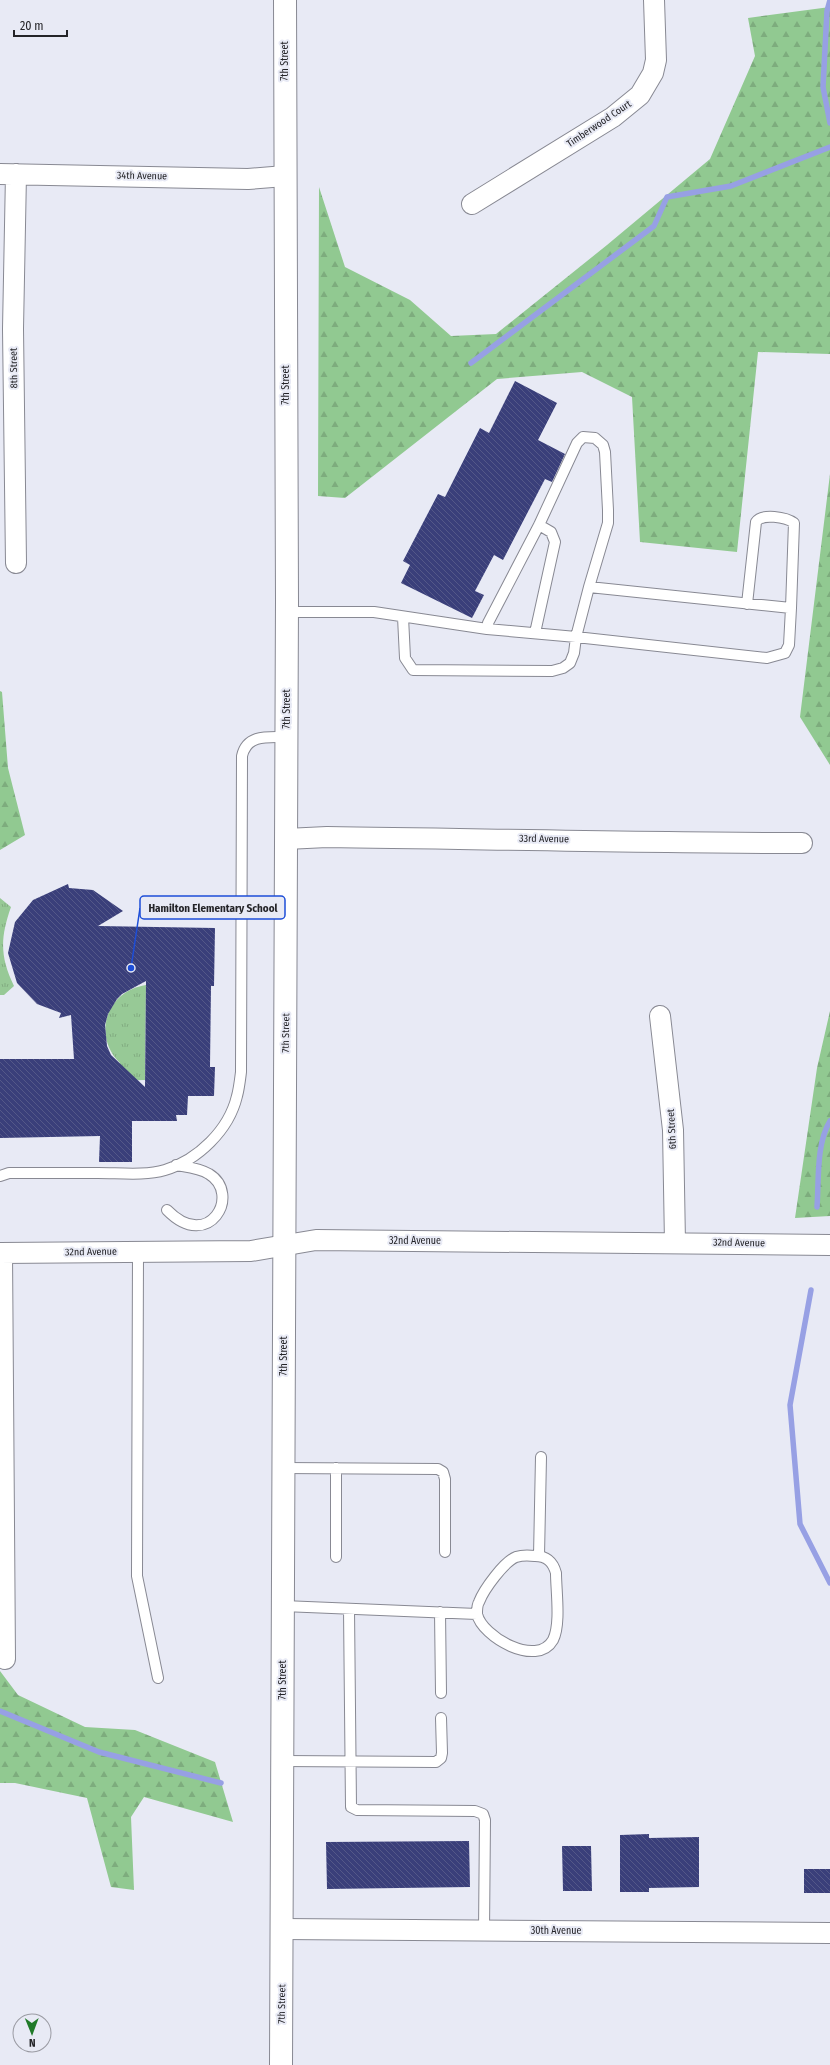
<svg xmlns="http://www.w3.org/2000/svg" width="830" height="2065" font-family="'Fira Sans Condensed',sans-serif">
<defs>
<pattern id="grass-tufts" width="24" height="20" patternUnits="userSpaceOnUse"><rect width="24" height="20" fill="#97c996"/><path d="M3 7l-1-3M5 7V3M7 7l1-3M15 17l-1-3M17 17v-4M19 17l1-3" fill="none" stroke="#82ac81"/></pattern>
<pattern id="forest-firs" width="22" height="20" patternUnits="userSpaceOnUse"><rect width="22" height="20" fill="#91c991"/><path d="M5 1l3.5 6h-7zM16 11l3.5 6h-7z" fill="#7dac7d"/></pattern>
<pattern id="building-back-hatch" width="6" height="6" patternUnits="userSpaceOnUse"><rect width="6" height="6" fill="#3a3f7a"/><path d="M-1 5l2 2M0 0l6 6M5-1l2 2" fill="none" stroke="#545888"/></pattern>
</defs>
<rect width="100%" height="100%" fill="#e8eaf5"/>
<path fill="url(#grass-tufts)" d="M 0,898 L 11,907 C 0,938 0,957 14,986 L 4,995 L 0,995 Z
M 146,985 L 145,1080 L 105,1081 L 120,1063 C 92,1036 106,991 146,985 Z"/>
<path fill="url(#forest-firs)" d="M 830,7 L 830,354 L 758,352 L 737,552 L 640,542 L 632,397 L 582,372 L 497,379 L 345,498 L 318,496 L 319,187 L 345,267 L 410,300 L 451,336 L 496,334 L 607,245 L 710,159 L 755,56 L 748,18 Z
M 830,474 L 830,765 L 800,717 Z
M 0,691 L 2,692 L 8,768 L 25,835 L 0,850 Z
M 830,1011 L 830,1216 L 795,1218 L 817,1068 Z
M 0,1671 L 18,1695 L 85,1727 L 135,1730 L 215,1762 L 233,1822 L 144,1797 L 131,1817 L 134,1890 L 111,1887 L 87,1798 L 15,1783 L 0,1783 Z"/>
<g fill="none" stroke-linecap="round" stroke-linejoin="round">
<path stroke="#97a0e4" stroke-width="5.5" d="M 830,0 L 827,11 L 823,87 L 830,123
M 471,363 L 654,226 L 667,197 L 731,186 L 830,147
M 817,1207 C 819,1180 816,1144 830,1121
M 811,1290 L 790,1405 L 800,1524 L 830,1583
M 0,1711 L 99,1752 L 221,1783"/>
</g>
<path fill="url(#building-back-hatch)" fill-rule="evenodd" d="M 515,381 L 557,403 L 538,440 L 565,454 L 552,482 L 545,479 L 503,560 L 494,555 L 475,591 L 484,595 L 472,618 L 401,583 L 410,565 L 403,561 L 438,494 L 445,497 L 480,428 L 489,433 Z
M 68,884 L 69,888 L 93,890 L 123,911 L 98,926 L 215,928 L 214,986 L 211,986 L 210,1067 L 215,1067 L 214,1096 L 188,1096 L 187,1115 L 176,1115 L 177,1121 L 132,1121 L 132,1162 L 99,1162 L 100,1136 L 0,1138 L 0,1059 L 74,1059 L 71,1015 L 59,1018 L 61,1013 L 37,1004 L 17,983 L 8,953 L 15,922 L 33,900 ZM 146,981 L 145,1087 L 111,1055 L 107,1046 L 105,1025 L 108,1014 L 117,999 L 122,994 Z
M 649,1834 L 649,1838 L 699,1837 L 699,1887 L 649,1888 L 649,1892 L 620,1892 L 620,1835 Z
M 469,1841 L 470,1887 L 327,1889 L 326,1842 Z
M 562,1846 L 591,1846 L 592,1891 L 563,1891 Z
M 804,1869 L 830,1869 L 830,1893 L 804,1893 Z"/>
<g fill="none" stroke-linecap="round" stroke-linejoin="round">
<g stroke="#888993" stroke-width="12">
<path id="service" d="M 747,604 L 756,522 C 762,513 786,517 794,523 L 791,608
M 287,612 L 374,612 L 487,629 L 576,637 L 767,658 L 785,653 L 789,645 L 791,608 L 589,587
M 403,617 L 405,658 L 413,670 L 552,671 L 563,668 L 570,663 L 574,653 L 576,637 L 589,587 L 608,523 L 608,510 L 605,452 L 603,445 L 595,438 L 583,437 L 577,443 L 539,525 L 488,623 L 487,629
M 535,633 L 555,542 L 551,532 L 539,525
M 0,1176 L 9,1173 C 39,1173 69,1173 98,1173 C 120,1173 145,1176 165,1170 C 198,1160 229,1130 237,1096 C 239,1089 240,1080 241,1072 L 242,756 C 247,734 268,737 286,737
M 167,1210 C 209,1253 242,1194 209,1174 C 200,1168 187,1167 176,1165
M 138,1252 L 137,1576 L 158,1678
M 283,1468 L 438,1469 L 443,1472 L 445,1479 L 445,1552
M 539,1556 L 541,1457
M 336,1557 L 336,1468
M 283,1606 L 477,1614 C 482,1637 537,1668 553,1640 C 561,1624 556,1591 556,1573 C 553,1562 547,1556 535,1556 C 528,1555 522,1555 516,1557 C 504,1562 484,1589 479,1602 C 477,1605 477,1610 477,1614
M 349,1609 L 351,1807 L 357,1810 L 475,1811 L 483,1814 L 485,1820 L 484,1931
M 440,1612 L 441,1693
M 283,1761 L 436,1762 L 441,1758 L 442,1753 L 441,1718"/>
</g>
<g stroke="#888993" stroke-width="22">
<path id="minor" d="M 0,174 L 248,179 L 285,176
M 472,204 L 613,117 L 640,95 L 653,73 L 656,60 L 654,0
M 16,563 L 13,329 L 16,174
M 286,839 L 327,837 C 485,839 644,843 802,843
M 660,1016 L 673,1130 L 675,1243
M 0,1253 L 251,1251 L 316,1240 L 830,1245
M 2,1253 L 5,1659
M 283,1929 L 830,1933"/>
</g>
<g stroke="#888993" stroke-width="24">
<path id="tertiary" d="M 281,2065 L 287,601 L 285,0"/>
</g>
<use href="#service" stroke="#fff" stroke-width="10"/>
<use href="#minor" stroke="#fff" stroke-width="20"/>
<use href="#tertiary" stroke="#fff" stroke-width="22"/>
</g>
<g text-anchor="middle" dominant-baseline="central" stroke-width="4" stroke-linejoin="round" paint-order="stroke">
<g font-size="10" fill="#242428" stroke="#e8eaf5">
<text transform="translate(285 61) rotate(-90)">7th Street</text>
<text transform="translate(599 124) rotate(-34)">Timberwood Court</text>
<text transform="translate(142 176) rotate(1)">34th Avenue</text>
<text transform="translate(14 368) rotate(-91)">8th Street</text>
<text transform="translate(286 385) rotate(-90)">7th Street</text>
<text transform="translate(287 709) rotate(-90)">7th Street</text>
<text transform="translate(544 839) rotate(1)">33rd Avenue</text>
<text transform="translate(286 1033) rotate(-89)">7th Street</text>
<text transform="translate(672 1129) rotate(-93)">6th Street</text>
<text x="415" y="1241">32nd Avenue</text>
<text transform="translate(739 1243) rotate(1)">32nd Avenue</text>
<text transform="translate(91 1252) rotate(-1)">32nd Avenue</text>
<text transform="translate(284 1356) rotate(-90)">7th Street</text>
<text transform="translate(283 1680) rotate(-90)">7th Street</text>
<text x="556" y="1931">30th Avenue</text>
<text transform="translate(282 2004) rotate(-89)">7th Street</text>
</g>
</g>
<path fill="none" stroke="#1d4ed8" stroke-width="1.5" d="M131 968L140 908"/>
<circle fill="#1d4ed8" stroke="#e8eaf5" stroke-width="1.5" cx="131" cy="968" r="4"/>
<rect fill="#e8eaf5" stroke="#1d4ed8" stroke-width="1.5" x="140" y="896" width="145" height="23" rx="4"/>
<g font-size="11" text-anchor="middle" font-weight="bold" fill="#242428">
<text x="213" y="912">Hamilton Elementary School</text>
</g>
<g transform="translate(32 2033) rotate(179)"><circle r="19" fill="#e8eaf5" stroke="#9a9ba3"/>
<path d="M0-3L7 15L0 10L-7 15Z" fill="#207a29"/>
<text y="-6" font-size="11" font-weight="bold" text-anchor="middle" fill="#242428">N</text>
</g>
<path d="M14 30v6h53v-6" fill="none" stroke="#242428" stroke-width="2"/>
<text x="20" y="30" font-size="12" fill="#242428" stroke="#e8eaf5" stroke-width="3" paint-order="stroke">20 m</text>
</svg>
